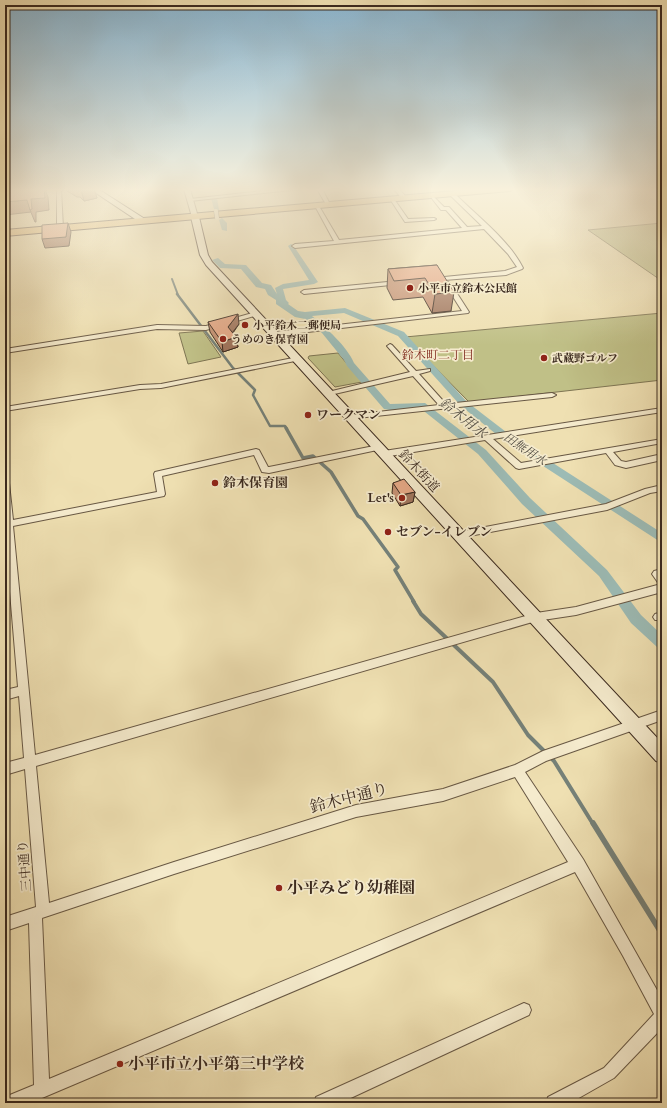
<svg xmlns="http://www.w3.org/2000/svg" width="667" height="1108" font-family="Cardo,'Noto Serif JP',serif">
<rect width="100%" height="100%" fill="#efe0b2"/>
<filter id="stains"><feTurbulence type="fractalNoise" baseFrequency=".005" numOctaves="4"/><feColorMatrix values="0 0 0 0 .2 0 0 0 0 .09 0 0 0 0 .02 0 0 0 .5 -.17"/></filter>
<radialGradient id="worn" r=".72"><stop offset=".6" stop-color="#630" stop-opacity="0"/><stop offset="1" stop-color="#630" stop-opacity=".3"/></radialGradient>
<path fill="#c0c087" stroke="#7e7553" d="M 662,223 L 662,281 L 588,230 Z
M 662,313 L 662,380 L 469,402 L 405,337 Z
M 203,331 L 221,357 L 188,364 L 179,333 Z
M 338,353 L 362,382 L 335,387 L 308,358 L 309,356 Z"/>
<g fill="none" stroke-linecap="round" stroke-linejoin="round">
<path stroke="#758179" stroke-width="2" d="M 172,279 L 178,295"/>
<path stroke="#758179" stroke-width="2.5" d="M 177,294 L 233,368 L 255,390 L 253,395 L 270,426 L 285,426 L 287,429"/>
<path stroke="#758179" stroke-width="3.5" d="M 286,428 L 303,458 L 313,456 L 331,472 L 358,516 L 363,519 L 398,567 L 395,570 L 414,602"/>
<path stroke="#758179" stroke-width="4" d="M 413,601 L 421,614 L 493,682 L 528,735 L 554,761 L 593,824"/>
<path stroke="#758179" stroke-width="5.5" d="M 593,823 L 662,934"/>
<path fill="#9cbbb5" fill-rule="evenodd" d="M 214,196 L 217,198 L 219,210 L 214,209 L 211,198 Z
M 222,218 L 227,223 L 227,231 L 222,230 L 219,220 Z
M 291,244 L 293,245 L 318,282 L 314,284 L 283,289 L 286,300 L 289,303 L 288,304 L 298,311 L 305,312 L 345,308 L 404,332 L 467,402 L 514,438 L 662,533 L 662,543 L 506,442 L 461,406 L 398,336 L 344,313 L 312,316 C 326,328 347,346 354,363 L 390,404 L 425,403 L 486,450 L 530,498 L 607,570 L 641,615 L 662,635 L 662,649 L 657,647 L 631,623 L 599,576 L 522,504 L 478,454 L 420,408 L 395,411 L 384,409 L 347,366 L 344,360 L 322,333 L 305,319 L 295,317 L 276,304 L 276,300 L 268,295 L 265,289 L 256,287 L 241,269 L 220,268 L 212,260 L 218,258 L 225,264 L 246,265 L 262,283 L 271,285 L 277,294 L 275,288 L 283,284 L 309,280 L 288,246 Z"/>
<g stroke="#685844" stroke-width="2">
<path id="minor" d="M 57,189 L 61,189 L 63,228 L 60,230 L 57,228 Z
M 281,189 L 301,189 L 190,201 L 188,200 L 190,199 Z
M 317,189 L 322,189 L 331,206 L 327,206 Z
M 394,189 L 399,189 L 407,198 L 407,200 L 403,200 Z
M 451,194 L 455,194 C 477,216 509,240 523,268 L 522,269 L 506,275 L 432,281 L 431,280 L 434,278 L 505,271 L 517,267 L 508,254 L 484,229 L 295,248 L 292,246 L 295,244 L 334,241 L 315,206 L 317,205 L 319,206 L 339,240 L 462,228 L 446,210 L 441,210 L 430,196 L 432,195 L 444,207 L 449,207 L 467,227 L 482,226 L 451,196 Z
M 390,199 L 394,199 L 408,219 L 434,218 L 436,219 L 434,220 L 405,222 Z
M 398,281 L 401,283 L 400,284 L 304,294 L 301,292 L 304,290 Z
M 448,282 L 451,284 L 469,312 L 468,313 L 274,336 L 271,334 L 274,332 L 462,311 L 445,284 Z
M 256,312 L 258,313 L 258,315 L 206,330 L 157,329 L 5,353 L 5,349 L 157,325 L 206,326 Z
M 390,344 L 392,345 L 416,371 L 430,369 L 430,371 L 419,374 L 446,404 L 552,393 L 556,395 L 552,397 L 348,419 L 348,415 L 351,415 L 439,405 L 413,376 L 330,395 L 328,394 L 328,392 L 410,372 L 387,346 Z
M 298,357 L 301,359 L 300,360 L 161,388 L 140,389 L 5,411 L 5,407 L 140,385 L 161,384 Z
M 662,408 L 662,412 L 493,439 L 521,463 L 662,439 L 662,443 L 613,452 L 621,461 L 626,462 L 662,454 L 662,460 L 626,468 L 615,465 L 606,453 L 519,469 L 516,468 L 485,440 L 384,457 L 380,454 L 384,451 Z
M 379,445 L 383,447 L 382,449 L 269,473 L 262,472 L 254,455 L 162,476 L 165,494 L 164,496 L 13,526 L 35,755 L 536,613 L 576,607 L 661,584 L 659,584 L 652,574 L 654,571 L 662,569 L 662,592 L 576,615 L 536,621 L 36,766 L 49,903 L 174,862 L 356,805 L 443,789 L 515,765 L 543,751 L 662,710 L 662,720 L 546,761 L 525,772 L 583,859 L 662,999 L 662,1028 L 614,1078 L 570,1103 L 546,1103 L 548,1097 L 604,1068 L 654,1014 L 623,956 L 575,872 L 42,1098 L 29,1103 L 5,1103 L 5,1097 L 34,1085 L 29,923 L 5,931 L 5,917 L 36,907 L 25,769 L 5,775 L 5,763 L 24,758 L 19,696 L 5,700 L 5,690 L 18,687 L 5,532 L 5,480 L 9,483 L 13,520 L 157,492 L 154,474 L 155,472 L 256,449 L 259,450 L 268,467 L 269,467 ZM 515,777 L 568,862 L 49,1079 L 42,918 L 174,874 L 356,817 L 443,801 Z
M 662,485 L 662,491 L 650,493 L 607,510 L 459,538 L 455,535 L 459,532 L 606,504 L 645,489 Z
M 662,612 L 662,620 L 655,620 L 653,617 L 655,614 Z
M 524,1003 L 529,1005 L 531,1010 L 529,1015 L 340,1103 L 314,1103 L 316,1097 Z"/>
</g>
<g stroke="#685844" stroke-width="2">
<path id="tertiary" d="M 184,189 L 190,189 L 198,217 L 197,218 L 192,217 Z"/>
</g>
<g stroke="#3b2a1f" stroke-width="2">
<path id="secondary" d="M 90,189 L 98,189 L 148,221 L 147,223 L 141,223 Z
M 195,215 L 199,217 L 208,255 L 212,262 L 662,743 L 662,763 L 656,761 L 206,265 L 200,255 L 191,217 Z"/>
</g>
<g stroke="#3b2a1f" stroke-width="2">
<path id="primary" d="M 478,189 L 513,189 L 510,191 L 5,236 L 5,230 Z"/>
</g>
<use href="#minor" fill="#f5ebcd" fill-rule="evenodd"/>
<use href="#tertiary" fill="#f5ebcd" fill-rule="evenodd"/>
<use href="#secondary" fill="#f5ebcd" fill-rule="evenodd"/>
<use href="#primary" fill="#e8c079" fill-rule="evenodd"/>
<g stroke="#685844" stroke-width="5" stroke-linecap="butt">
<path id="pedestrian-bridge" d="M 216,211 L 217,218"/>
</g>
<use href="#pedestrian-bridge" stroke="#f5ebcd" stroke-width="4"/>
</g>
<path fill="#c49072" stroke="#3b2a1f" d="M 64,189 L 94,189 L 97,198 L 84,201 L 80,197 L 77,197 Z
M 437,265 L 451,311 L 432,313 L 423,297 L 393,300 L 387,288 L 388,269 Z
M 208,322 L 239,324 L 233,333 L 236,337 L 238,347 L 223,352 L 210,332 Z
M 393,483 L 415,492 L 413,502 L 400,506 L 392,493 Z"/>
<path fill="#a0755d" stroke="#3b2a1f" d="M 44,189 L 45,189 L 48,197 L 49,210 L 36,212 L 36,222 L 35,222 L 30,210 L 31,199 Z
M 81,189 L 94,189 L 97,198 L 84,201 Z
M 27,200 L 31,212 L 5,215 L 5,202 Z
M 68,223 L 71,232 L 69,246 L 45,248 L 42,239 Z
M 454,292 L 451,311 L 432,313 L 435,294 Z
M 238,314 L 239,324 L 229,337 L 228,327 Z
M 236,337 L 238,347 L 223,352 L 222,342 Z
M 415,492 L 413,502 L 400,506 L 401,495 Z"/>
<path fill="#e4a785" stroke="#3b2a1f" d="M 5,189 L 44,189 L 45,198 L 31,199 L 32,209 L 30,210 L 27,200 L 5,202 Z
M 68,223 L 66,237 L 42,239 L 42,225 Z
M 437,265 L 454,292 L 435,294 L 425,278 L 394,281 L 388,269 Z
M 238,314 L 228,327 L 236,337 L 222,342 L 208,322 Z
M 404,479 L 415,492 L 401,495 L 393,483 Z"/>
<linearGradient id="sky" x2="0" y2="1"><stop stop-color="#89b7d4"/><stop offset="0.55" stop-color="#f8f1dc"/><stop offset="1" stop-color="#f8f1dc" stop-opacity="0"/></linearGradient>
<rect width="667" height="345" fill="url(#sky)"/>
<g fill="#8f2418" stroke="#f5ebcd" stroke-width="1.5">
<circle cx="410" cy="288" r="4"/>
<circle cx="245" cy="325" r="4"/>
<circle cx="223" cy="339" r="4"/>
<circle cx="544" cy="358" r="4"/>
<circle cx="308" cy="415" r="4"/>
<circle cx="215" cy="483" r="4"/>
<circle cx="402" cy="498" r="4"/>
<circle cx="388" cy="532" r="4"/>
<circle cx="279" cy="888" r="4"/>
<circle cx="120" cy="1064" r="4"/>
</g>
<g text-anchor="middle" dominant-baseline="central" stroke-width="3.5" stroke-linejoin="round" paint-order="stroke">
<g font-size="11" font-weight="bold" fill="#3b2a1f" stroke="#f5ebcd" text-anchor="start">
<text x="418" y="288">小平市立鈴木公民館</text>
<text x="253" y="325">小平鈴木二郵便局</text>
<text x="231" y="339">うめのき保育園</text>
<text x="552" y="358">武蔵野ゴルフ</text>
</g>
<g font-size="12" fill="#7a1f14" stroke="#f5ebcd">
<text x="438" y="355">鈴木町二丁目</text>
</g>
<g font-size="12" font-style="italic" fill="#534e44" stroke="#f5ebcd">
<text transform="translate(525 449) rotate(34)">田無用水</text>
</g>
<g font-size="13" font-weight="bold" fill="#3b2a1f" stroke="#f5ebcd" text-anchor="start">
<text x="316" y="415">ワークマン</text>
<text x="223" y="483">鈴木保育園</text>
<text x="394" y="498" text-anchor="end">Let's</text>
<text x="396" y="532">セブン-イレブン</text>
</g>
<g font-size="13" fill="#3b2a1f" stroke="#f5ebcd">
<text transform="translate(419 471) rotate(47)">鈴木街道</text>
<text transform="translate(25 866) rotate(-95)">三中通り</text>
</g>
<g font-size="14" font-style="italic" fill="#534e44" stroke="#f5ebcd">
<text transform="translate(463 418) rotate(38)">鈴木用水</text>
</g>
<g font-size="16" fill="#3b2a1f" stroke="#f5ebcd">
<text transform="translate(349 798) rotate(-14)">鈴木中通り</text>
</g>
<g font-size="16" font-weight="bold" fill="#3b2a1f" stroke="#f5ebcd" text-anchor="start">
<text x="287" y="888">小平みどり幼稚園</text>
<text x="128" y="1064">小平市立小平第三中学校</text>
</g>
</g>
<rect width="667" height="1108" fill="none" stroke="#efe0b2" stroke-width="20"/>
<rect x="6" y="6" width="655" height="1096" fill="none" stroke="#3b2a1f" stroke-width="2"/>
<rect x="10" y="10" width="647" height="1088" fill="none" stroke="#3b2a1f"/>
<rect width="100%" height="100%" filter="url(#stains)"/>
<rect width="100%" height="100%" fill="url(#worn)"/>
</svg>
